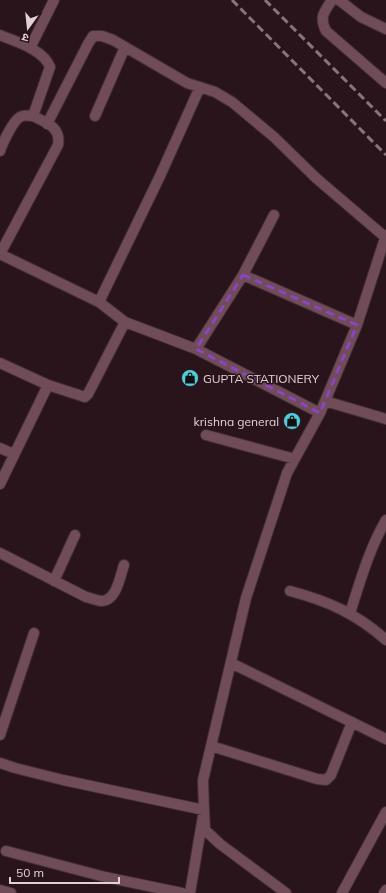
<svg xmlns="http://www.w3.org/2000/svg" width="386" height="893" font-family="Mulish,'Noto Sans Devanagari',sans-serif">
<rect width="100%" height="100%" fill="#2a141c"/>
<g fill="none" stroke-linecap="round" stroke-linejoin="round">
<g stroke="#442e36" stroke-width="12">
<path id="minor" d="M 332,0 C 324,12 319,17 326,31 L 386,83
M 339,0 L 361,17 L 386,29
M 0,35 C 16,42 43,49 50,67 L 33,116 C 47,123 61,127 58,145 L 0,254 L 99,302 L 125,322 L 196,349 L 320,413
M 30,48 L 54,0
M 95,116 L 125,47
M 47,124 L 88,44 L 93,36 L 102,36 L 113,40 L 187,83 L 215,92 L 232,102 L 274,137 L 316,178 L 385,237
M 0,151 C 3,142 13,121 20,117 C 24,114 29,116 33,116
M 243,275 L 274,215
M 99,302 L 160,176 L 200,87
M 196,349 L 243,275 L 357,325
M 0,363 L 48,385 L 85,397 L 88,394 L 125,322
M 325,401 L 386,419
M 206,435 L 295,459
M 0,448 L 14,454
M 0,484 L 48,385
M 0,553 L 86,597 C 91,598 97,601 102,601 C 117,600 120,576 124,565
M 54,581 L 75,535
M 290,591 C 328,601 357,614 386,640
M 350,613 C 360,582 369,549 386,520
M 231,663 L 386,739
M 0,735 L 34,633
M 211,746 L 317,779 L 326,780 L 331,775 L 352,722
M 0,763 L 15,768 L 63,780 L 204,810 L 205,830 L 220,844 L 286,893
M 6,851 L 105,877 L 182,893
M 0,890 L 11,893
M 190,893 L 204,810 L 203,780 L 246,598 L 287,473 L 320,413 L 357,325 L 386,235
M 342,893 L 386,812
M 384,893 L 386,890"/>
</g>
<use href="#minor" stroke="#704c59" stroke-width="10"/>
<path stroke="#88757b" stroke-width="3" stroke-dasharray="8 4" stroke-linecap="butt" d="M 232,0 L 386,155
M 265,0 L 386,121"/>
</g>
<path fill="none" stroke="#8a45c2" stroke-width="3" stroke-dasharray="8 5" stroke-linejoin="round" d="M 243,275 L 357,325 L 320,413 L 196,349 Z"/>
<defs>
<g id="shop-disc" transform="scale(0.9)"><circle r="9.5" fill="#52cbda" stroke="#2a141c"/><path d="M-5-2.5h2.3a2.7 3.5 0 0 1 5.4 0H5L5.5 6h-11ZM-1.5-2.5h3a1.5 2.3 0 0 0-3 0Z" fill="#111"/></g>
</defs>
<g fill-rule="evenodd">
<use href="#shop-disc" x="190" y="378"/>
<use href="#shop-disc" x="292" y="421"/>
</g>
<g text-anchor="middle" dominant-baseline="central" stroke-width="3" stroke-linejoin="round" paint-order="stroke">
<g font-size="12" fill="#e1d1d6" stroke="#2a141c" text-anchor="start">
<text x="203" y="378">GUPTA STATIONERY</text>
<text x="279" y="421" text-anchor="end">krishna general</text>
</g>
</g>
<g transform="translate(28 28) rotate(195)" stroke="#2a141c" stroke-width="3" paint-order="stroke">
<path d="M0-3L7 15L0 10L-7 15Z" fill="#e1d1d6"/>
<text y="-6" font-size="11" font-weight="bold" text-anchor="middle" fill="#e1d1d6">उ</text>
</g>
<path d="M10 877v6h109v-6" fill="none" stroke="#e1d1d6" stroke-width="2"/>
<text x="16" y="877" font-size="12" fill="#e1d1d6" stroke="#2a141c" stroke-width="3" paint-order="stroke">50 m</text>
</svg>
